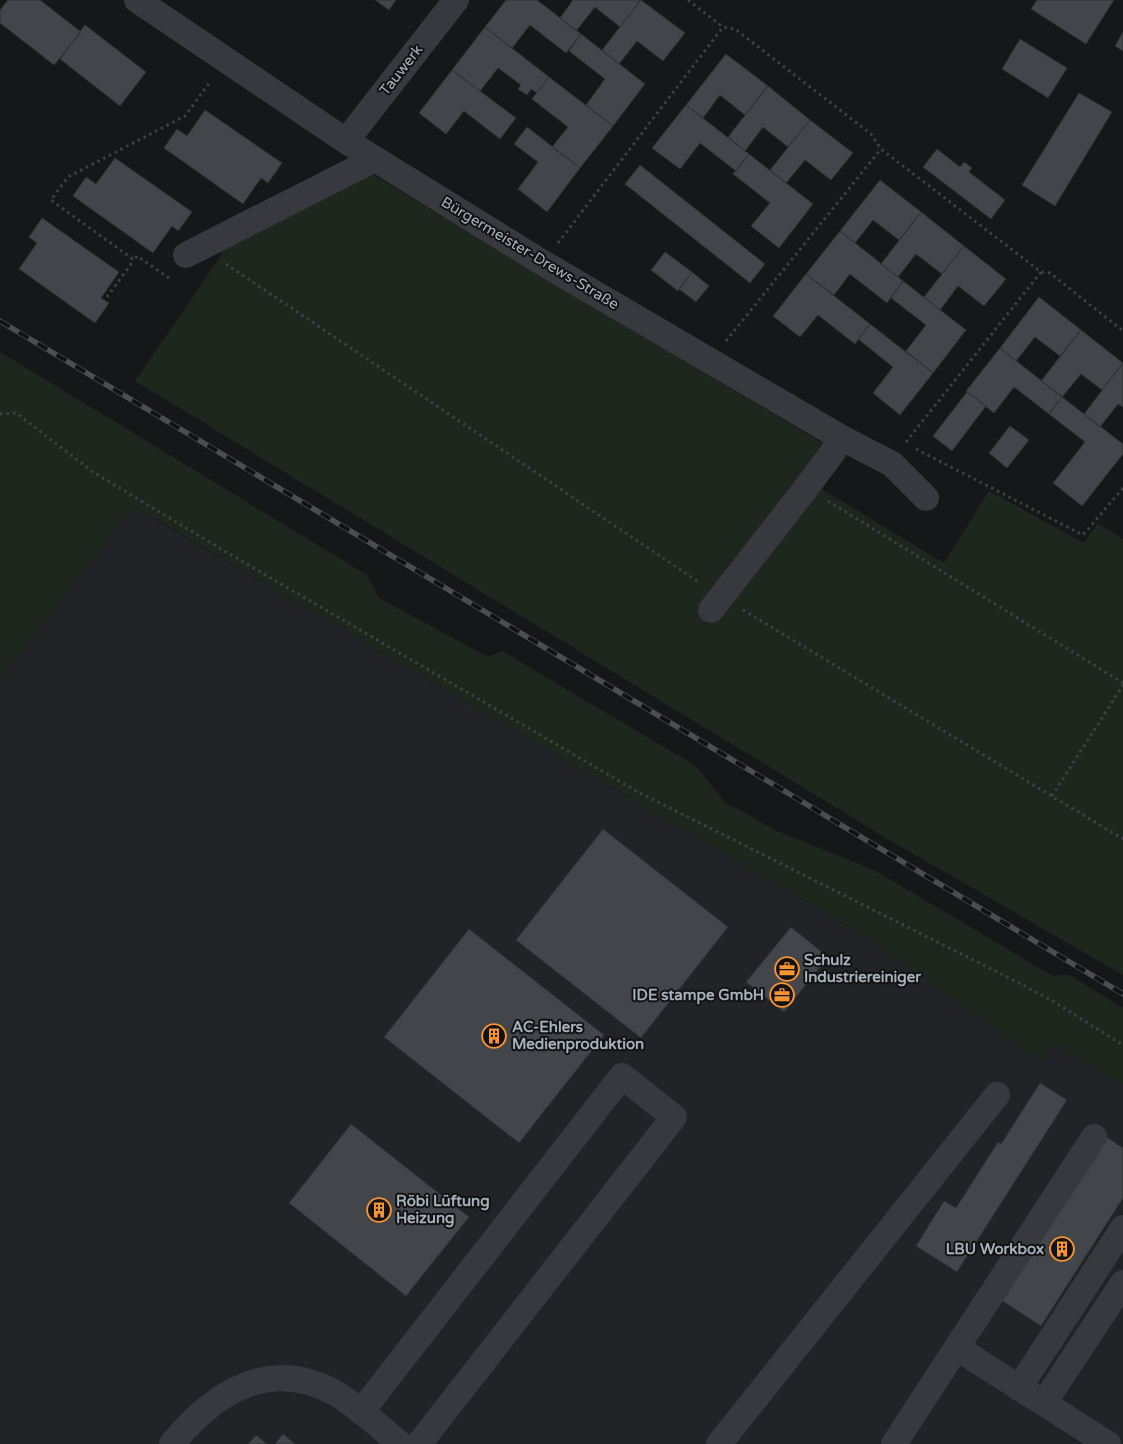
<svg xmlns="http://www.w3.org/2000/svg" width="1123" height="1444" font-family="'Varela Round',sans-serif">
<rect width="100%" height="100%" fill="#161719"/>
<path fill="#222326" d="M 134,507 L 857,931 L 1041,1060 L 1054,1043 L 1123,1085 L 1123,1444 L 0,1444 L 0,680 Z"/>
<path fill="#1e271e" d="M 369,172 L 824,444 L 805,479 L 944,563 L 989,491 L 1084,543 L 1098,523 L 1123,539 L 1123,975 L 891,841 L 135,381 L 222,254 L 222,244 Z
M 0,352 L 367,575 L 379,598 L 488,657 L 502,651 L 696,766 L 725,802 L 775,830 L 874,870 L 1053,976 L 1069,975 L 1123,1008 L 1123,1085 L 1054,1043 L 1041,1061 L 857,931 L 135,507 L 0,680 Z"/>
<path fill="#424549" stroke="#303135" d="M 8,0 L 40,0 L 81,32 L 54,65 L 0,23 L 0,10 Z
M 375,0 L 396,0 L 389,10 Z
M 506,0 L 537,0 L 581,34 L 566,53 L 530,25 L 512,48 L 485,27 Z
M 573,0 L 641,0 L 620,27 L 595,7 L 576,31 L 560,18 Z
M 641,0 L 685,33 L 663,61 L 637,41 L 619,64 L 602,50 Z
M 1037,0 L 1114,0 L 1086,44 L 1031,9 Z
M 85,25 L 146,72 L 120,106 L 60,59 Z
M 485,27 L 549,77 L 537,93 L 531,89 L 527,95 L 518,89 L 521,85 L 498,68 L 480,91 L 452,70 Z
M 1123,32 L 1123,51 L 1115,46 Z
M 581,34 L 645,84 L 613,126 L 586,105 L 605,79 L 569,51 Z
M 1020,39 L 1067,68 L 1048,98 L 1002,69 Z
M 726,54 L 768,86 L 745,115 L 720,95 L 703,118 L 686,105 Z
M 452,70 L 516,118 L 500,139 L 464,111 L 446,134 L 419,113 Z
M 549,77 L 613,126 L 580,168 L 552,147 L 568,127 L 532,99 Z
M 768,86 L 810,120 L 788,147 L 763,127 L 745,151 L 728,137 Z
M 1079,93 L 1112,112 L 1055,206 L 1022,185 Z
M 686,105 L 749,154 L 736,171 L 700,143 L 680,169 L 652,148 Z
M 205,110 L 282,163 L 268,183 L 261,178 L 243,204 L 164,148 L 177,129 L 187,136 Z
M 810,120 L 853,153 L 831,180 L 805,160 L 786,183 L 770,170 Z
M 527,127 L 580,168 L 547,212 L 518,189 L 538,162 L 514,144 Z
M 937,149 L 960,167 L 964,162 L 972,168 L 969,172 L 1005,200 L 991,219 L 923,167 Z
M 749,154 L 813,204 L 779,248 L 751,226 L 770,203 L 733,174 Z
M 115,158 L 192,212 L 178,231 L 172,226 L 153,253 L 73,196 L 86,177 L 96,184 Z
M 640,165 L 765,264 L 750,283 L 625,184 Z
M 880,180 L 921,212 L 899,240 L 873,220 L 855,243 L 840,231 Z
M 921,212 L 964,246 L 942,274 L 916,254 L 898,277 L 881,264 Z
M 42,218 L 119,272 L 101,298 L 109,303 L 95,323 L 19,269 L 37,243 L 29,237 Z
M 840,231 L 903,281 L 887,303 L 850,274 L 834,295 L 806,274 Z
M 964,246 L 1006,279 L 984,306 L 958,286 L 940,310 L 924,297 Z
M 665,252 L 692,272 L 678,291 L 651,270 Z
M 692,272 L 709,286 L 696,302 L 679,289 Z
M 806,274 L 870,324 L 855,344 L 818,315 L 800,337 L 773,316 Z
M 903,281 L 966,330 L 933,373 L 906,351 L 926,325 L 891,298 Z
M 1039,297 L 1081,330 L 1060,356 L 1035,337 L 1016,361 L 1000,348 Z
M 870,324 L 933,373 L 900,415 L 873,393 L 893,367 L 858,339 Z
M 1081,330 L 1123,363 L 1102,390 L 1081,374 L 1062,397 L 1041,381 Z
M 1000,348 L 1062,397 L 1049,414 L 1014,387 L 994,413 L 966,391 Z
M 1123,363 L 1123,407 L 1118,404 L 1100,427 L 1084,414 Z
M 967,392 L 986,406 L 952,451 L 933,436 Z
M 1062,397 L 1123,444 L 1123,454 L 1082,506 L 1053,483 L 1085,442 L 1049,414 Z
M 1010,426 L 1029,440 L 1007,468 L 989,453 Z
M 603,829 L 728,927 L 641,1038 L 516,940 Z
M 791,927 L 828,957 L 784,1012 L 746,982 Z
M 469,929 L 604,1035 L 519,1143 L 384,1037 Z
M 1040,1083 L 1067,1100 L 957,1272 L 916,1246 L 944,1201 L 956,1208 L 998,1142 L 1001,1144 Z
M 351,1124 L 469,1217 L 406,1296 L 289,1203 Z
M 1105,1136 L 1123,1148 L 1123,1198 L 1041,1326 L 1001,1300 Z
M 283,1434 L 295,1444 L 275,1444 Z
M 256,1435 L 267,1444 L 248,1444 Z"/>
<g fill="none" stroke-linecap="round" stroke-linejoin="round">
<path stroke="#3d4145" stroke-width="3" stroke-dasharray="2.5 4" stroke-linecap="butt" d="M 688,0 L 723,27 L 735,29 L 871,134 L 881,149 L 1041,272 L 1050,273 L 1123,331
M 558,243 L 723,27
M 226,264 L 700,583
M 169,278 L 137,256 L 134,260 L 51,200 L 68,177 L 185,116 L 210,82
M 107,297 L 134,260
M 726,341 L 881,149
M 0,414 L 16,413 L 93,472 L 216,546 L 638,792 L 1017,982 L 1051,1000 L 1123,1045
M 906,442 L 1041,272
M 916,449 L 1083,535 L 1123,488
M 828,501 L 1123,683
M 743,610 L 1123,839
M 1052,796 L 1123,685"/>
<path stroke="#37393e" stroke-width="26" d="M 137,0 L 346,141 L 543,263 L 840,437 L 892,464 L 926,498
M 346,141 L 456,0
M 186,255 L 375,159
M 711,610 L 806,488 L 833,452 L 840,437
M 957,1348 L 1108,1444
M 1019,1388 L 1123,1228
M 1044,1403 L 1123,1283
M 361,1412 L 622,1076 L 674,1117 L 419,1444
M 172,1444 C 214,1392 271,1356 337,1394 C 360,1408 380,1427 400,1444
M 719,1444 L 997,1095
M 894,1444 L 1094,1137"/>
<g stroke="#4a4e53" stroke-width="5.5">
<path id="rail" d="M 0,321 L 1123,994"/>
</g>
<use href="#rail" stroke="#111214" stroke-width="4" stroke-dasharray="11" stroke-linecap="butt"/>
</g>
<defs>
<g id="office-ring" transform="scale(1.25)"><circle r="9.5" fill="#111214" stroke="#f9942e" stroke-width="1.5"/><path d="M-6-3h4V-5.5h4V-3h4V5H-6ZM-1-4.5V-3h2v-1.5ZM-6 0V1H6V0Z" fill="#f9942e"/></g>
<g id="building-ring" transform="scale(1.25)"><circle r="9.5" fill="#111214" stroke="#f9942e" stroke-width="1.5"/><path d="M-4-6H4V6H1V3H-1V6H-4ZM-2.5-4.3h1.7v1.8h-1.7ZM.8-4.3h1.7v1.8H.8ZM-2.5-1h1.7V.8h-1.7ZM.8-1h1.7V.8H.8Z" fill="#f9942e"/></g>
</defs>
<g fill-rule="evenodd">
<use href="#office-ring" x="787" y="969"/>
<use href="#office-ring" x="782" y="995"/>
<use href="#building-ring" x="494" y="1036"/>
<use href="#building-ring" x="379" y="1210"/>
<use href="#building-ring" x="1062" y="1249"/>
</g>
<g text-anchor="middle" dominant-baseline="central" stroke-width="4" stroke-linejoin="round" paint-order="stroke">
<g font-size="15" fill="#a8b0b9" stroke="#111214">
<text transform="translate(401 70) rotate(-52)">Tauwerk</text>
<text transform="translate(530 253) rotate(31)">Bürgermeister-Drews-Straße</text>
</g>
<g font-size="15" font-weight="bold" fill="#a8b0b9" stroke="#111214" text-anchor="start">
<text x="804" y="960">Schulz<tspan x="804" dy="17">Industriereiniger</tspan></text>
<text x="764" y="995" text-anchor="end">IDE stampe GmbH</text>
<text x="512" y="1027">AC-Ehlers<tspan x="512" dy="17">Medienproduktion</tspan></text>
<text x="396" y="1201">Röbi Lüftung<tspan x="396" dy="17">Heizung</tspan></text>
<text x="1044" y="1249" text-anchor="end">LBU Workbox</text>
</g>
</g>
</svg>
